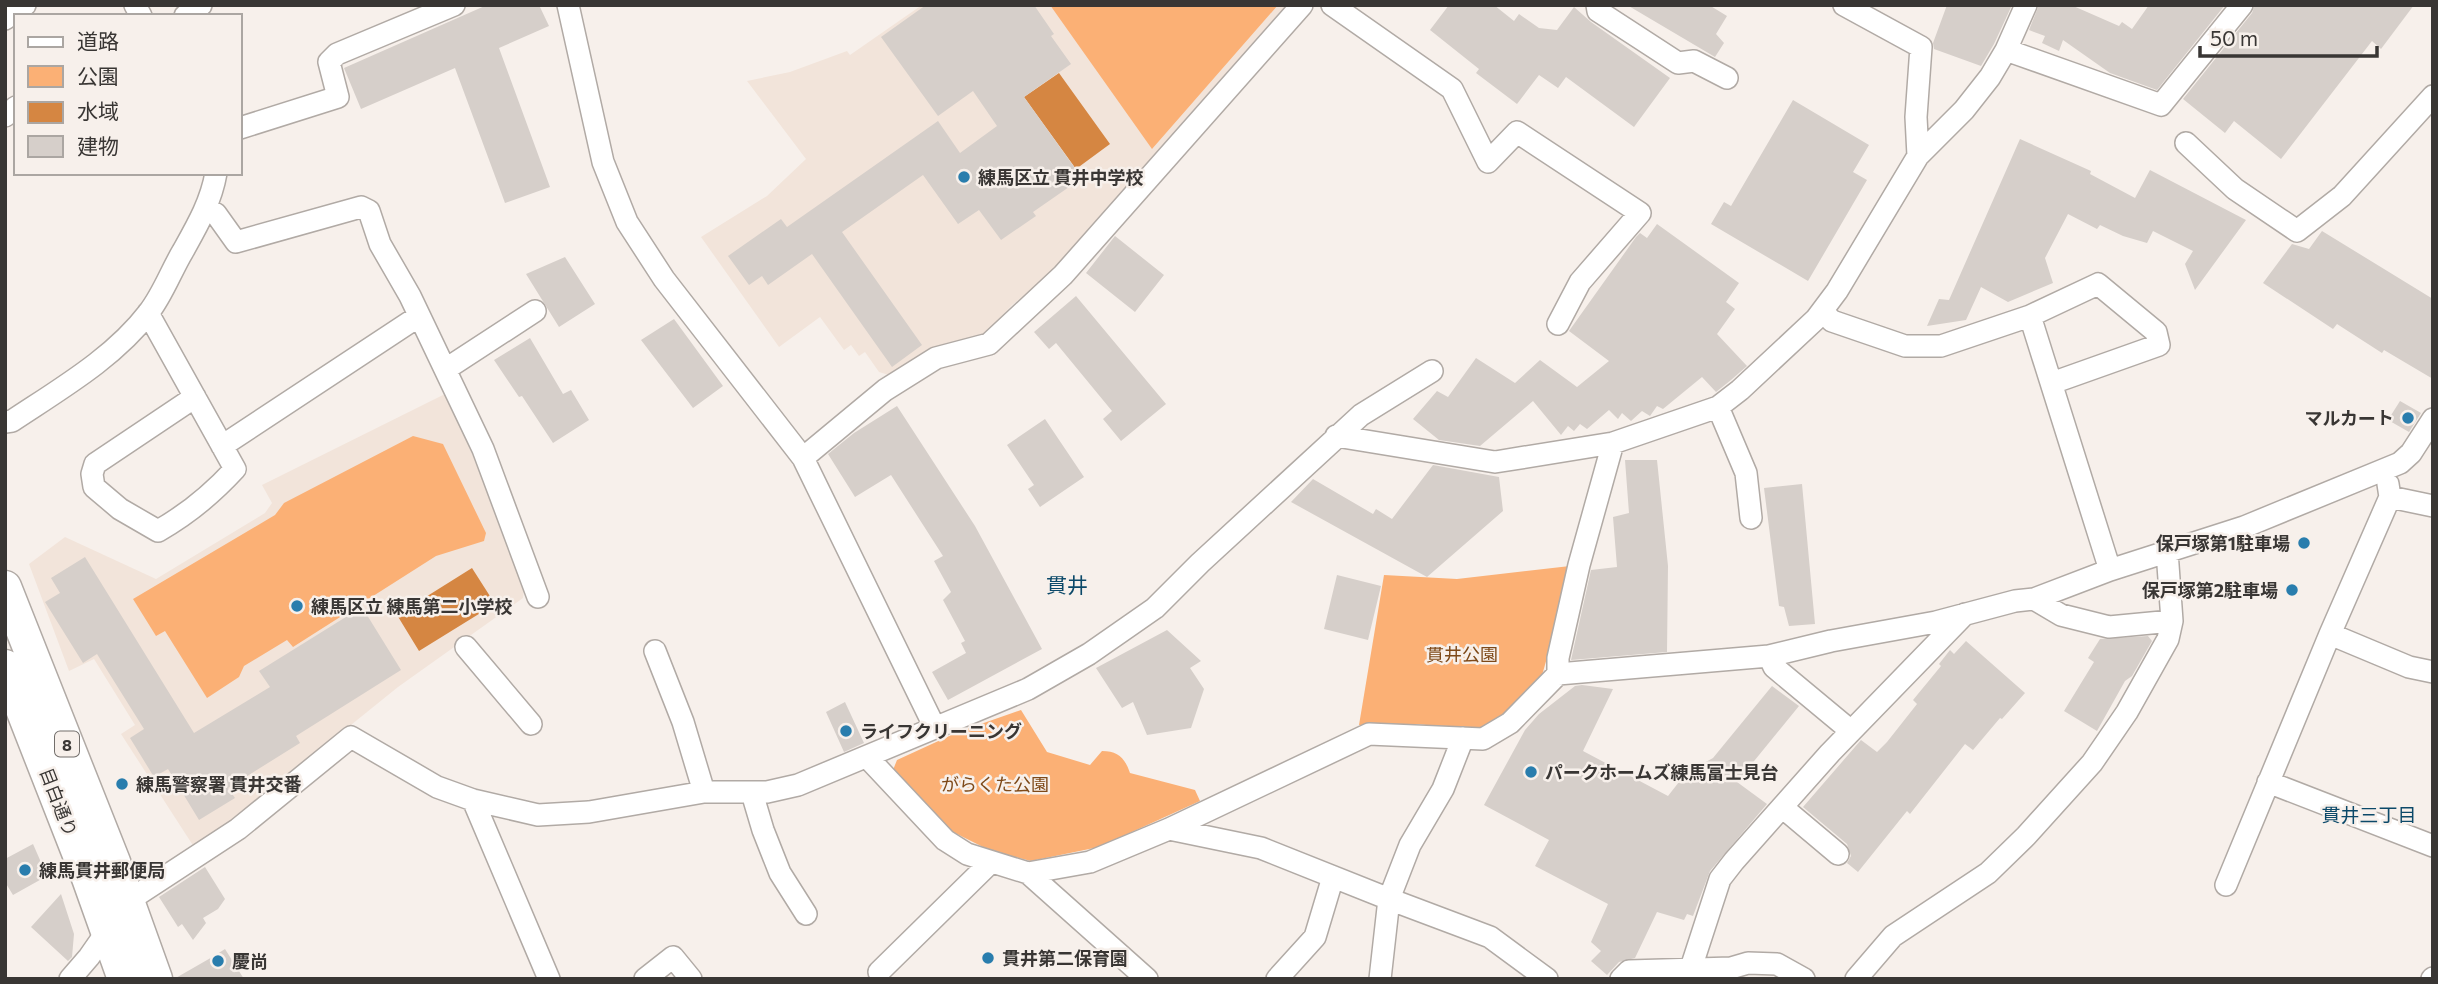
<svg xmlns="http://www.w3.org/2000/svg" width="2438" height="984" font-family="Commissioner,'Noto Sans JP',sans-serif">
<rect width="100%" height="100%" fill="#f7f0eb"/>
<path fill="#f2e4da" d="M 922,5 L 1295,5 L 1069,259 L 1012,305 L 984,335 L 935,349 L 889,375 L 879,372 L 865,352 L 859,356 L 851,345 L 844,350 L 820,317 L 779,347 L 701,237 L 767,196 L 806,159 L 747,81 L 790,72 L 847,51 L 850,55 Z
M 447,393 L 525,583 L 523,598 L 398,687 L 232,821 L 194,847 L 121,734 L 135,725 L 94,659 L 69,671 L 29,564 L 65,537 L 156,579 L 265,513 L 272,503 L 262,485 Z"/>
<path fill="#fbb075" d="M 1050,5 L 1278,5 L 1152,149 Z
M 413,436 L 443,444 L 486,533 L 484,541 L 436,556 L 293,647 L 287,640 L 244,666 L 239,677 L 207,698 L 165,631 L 156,636 L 133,599 L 275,515 L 284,503 Z
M 1570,566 L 1565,594 L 1541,679 L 1505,716 L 1478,730 L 1416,724 L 1359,725 L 1384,575 L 1457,579 Z
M 1021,710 L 1047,752 L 1090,765 L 1102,751 C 1118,751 1125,758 1130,773 L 1195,790 L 1200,801 L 1099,847 L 1031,861 L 991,851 L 949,830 L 893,770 L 897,760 L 958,732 Z"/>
<path fill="#d58642" d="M 1059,73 L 1110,144 L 1076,169 L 1024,97 Z
M 472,568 L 495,604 L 419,651 L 397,615 Z"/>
<path fill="#d6cfca" d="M 487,5 L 539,5 L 549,26 L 499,48 L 550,187 L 505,203 L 455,68 L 361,109 L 344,68 Z
M 926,5 L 1034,5 L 1054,34 L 1051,36 L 1071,64 L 1024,97 L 1082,178 L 1033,212 L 1036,216 L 1001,240 L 979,210 L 958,224 L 923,175 L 842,232 L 922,345 L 892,367 L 812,254 L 768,285 L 762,276 L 749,285 L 728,256 L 781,219 L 787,227 L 938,121 L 960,153 L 997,126 L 973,91 L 938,116 L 881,37 Z
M 1449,5 L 1494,5 L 1514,21 L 1519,14 L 1539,28 L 1557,30 L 1574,7 L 1591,22 L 1670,78 L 1634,127 L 1566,77 L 1558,88 L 1539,75 L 1517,104 L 1476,73 L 1479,69 L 1430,30 Z
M 1627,5 L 1709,5 L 1727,16 L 1716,34 L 1724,43 L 1715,57 Z
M 1947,5 L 2012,5 L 1994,44 L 1981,66 L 1934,49 L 1933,43 Z
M 2039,5 L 2071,5 L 2119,26 L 2122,22 L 2132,29 L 2149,5 L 2225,5 L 2157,90 L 2110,73 L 2063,40 L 2059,51 L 2042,43 L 2045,36 L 2029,30 Z
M 2255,5 L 2414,5 L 2381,49 L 2372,41 L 2281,159 L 2234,121 L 2225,133 L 2183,99 L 2252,13 Z
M 1793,100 L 1869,145 L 1853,172 L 1867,180 L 1808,281 L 1711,224 L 1724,202 L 1731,206 Z
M 2020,139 L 2091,171 L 2090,174 L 2135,198 L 2150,170 L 2246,220 L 2195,290 L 2185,264 L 2193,251 L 2153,231 L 2147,243 L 2123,236 L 2100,225 L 2097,229 L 2068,214 L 2045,258 L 2053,283 L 2008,302 L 1981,287 L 1966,320 L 1927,326 L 1939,299 L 1949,300 Z
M 1657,224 L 1739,283 L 1726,302 L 1735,309 L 1717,334 L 1747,366 L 1731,380 L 1716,392 L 1702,377 L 1663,409 L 1657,406 L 1650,416 L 1642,411 L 1631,421 L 1622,413 L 1618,419 L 1609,410 L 1587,429 L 1580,424 L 1574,431 L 1568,426 L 1561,435 L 1533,401 L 1480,446 L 1439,440 L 1413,419 L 1437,391 L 1448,397 L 1476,358 L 1515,383 L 1540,360 L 1577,387 L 1609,361 L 1569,331 L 1636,237 L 1640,233 L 1647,238 Z
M 2322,231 L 2433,299 L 2433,379 L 2384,350 L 2382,353 L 2337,324 L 2333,329 L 2263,283 L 2292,244 L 2309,249 Z
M 1115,236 L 1164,275 L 1135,312 L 1086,273 Z
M 565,257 L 595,304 L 559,327 L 526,274 Z
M 1076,296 L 1166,404 L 1121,441 L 1103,419 L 1112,411 L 1056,343 L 1049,349 L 1034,332 Z
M 674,319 L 723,386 L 693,408 L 641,340 Z
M 530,338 L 563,394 L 571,390 L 589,420 L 553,443 L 522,396 L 519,397 L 494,360 Z
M 2400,401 L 2421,413 L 2409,432 L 2388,420 Z
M 897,406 L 975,526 L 1042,649 L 948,700 L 932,672 L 966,653 L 961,643 L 965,641 L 943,600 L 951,592 L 934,561 L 943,556 L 891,475 L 855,497 L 828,454 L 854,433 Z
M 1045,419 L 1084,477 L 1040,507 L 1028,489 L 1034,485 L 1007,445 Z
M 1625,460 L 1657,460 L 1668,566 L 1667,652 L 1571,660 L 1591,570 L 1617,567 L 1613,517 L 1629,513 Z
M 1433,465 L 1499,477 L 1503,511 L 1427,577 L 1291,502 L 1313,479 L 1373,514 L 1376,509 L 1392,519 Z
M 1802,484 L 1815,624 L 1789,626 L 1784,607 L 1779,606 L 1764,488 Z
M 85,557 L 194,733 L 270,687 L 259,671 L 362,607 L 401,670 L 296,736 L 300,743 L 228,788 L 235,798 L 199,820 L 168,769 L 154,777 L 130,738 L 144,729 L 97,654 L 83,663 L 45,602 L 60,593 L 51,578 Z
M 1337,575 L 1381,586 L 1368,640 L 1324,629 Z
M 1167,630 L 1201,661 L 1190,668 L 1204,689 L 1191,728 L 1147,735 L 1133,702 L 1122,708 L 1096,668 Z
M 2148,636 L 2152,641 L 2132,676 L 2125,681 L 2097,731 L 2064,711 L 2094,662 L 2088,658 L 2100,639 Z
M 1966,641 L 2025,693 L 2002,719 L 2000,718 L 1973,750 L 1965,744 L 1910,814 L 1907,811 L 1858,872 L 1847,863 L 1851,856 L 1847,844 L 1803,807 L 1861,740 L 1877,752 L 1887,742 L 1917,704 L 1913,700 L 1941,666 L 1939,664 L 1950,650 L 1954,654 Z
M 1582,685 L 1613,689 L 1583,751 L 1668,796 L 1686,773 L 1713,758 L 1772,686 L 1799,706 L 1737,782 L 1767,804 L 1710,871 L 1693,916 L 1687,914 L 1684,920 L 1657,912 L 1635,958 L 1619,962 L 1607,975 L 1591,961 L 1601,951 L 1591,942 L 1608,904 L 1535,866 L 1549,840 L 1484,805 L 1525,730 L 1539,714 L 1575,686 Z
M 845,702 L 864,743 L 844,752 L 826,712 Z
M 33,844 L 47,876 L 13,895 L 5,882 L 5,859 Z
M 205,867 L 225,899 L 218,909 L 203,918 L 206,923 L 193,940 L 182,924 L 178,927 L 159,897 Z
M 61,894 L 74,934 L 72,957 L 68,961 L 31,927 Z
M 225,949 L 244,979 L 174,979 L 214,956 Z"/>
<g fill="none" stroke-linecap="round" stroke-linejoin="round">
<g stroke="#b1aaa5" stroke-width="24">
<path id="minor" d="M 135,5 L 141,16
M 568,5 L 603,162 L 627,222 L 664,279 L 803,458 L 935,728
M 1332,5 L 1452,89 L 1488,162 L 1517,132 L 1640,213 L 1580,282 L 1558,324
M 1597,5 L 1598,11 L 1678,63 L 1694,61 L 1727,78
M 1844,5 L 1921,47 L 1916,117 L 1918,156
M 185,16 L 201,5
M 5,19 L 25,5
M 2006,50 L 2161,105 L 2242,5
M 5,116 L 16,107
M 240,128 L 338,97 L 329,62 L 337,54 L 454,5
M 2186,143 L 2235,189 L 2297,231 L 2342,196 L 2433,96
M 206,209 L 216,214 L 236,242 L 361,207 L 369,211 L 380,244 L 410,296 L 483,449 L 538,597
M 1822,311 L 1832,321 L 1905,346 L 1941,346 L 2030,316 L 2110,570
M 148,313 L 235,469 C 212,494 188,514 158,531 L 120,509 L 94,487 L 92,474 L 95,464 L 195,397
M 2030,316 L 2098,284 L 2156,332 L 2159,345 L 2052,383
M 446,369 L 535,311
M 1718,407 L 1746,473 L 1751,518
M 5,422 L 12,421 C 60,389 114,358 149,312 C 163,294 171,271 183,251 C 197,226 211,202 216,173
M 1336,436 L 1495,462 L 1613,443 L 1718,407 L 1740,390 L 1816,319 L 1837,291 L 1918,156 L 1964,110 L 1990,77 L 2006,50 L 2026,5
M 222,446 L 419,316
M 803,458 L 885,390 L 936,358 L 989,344 L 1063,275 L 1302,5
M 2388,484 L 2390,497 L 2433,506
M 2034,599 L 2061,615 L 2109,627 L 2172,621
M 2330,634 L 2409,667 L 2433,672
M 466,647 L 531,724
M 655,651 L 683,722 L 704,792
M 1769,656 L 1774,667 L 1851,731
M 1558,674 L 1769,656 L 1831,641 L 1936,622 L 2015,601 L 2034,599 L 2110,570 L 2244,527 L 2400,463 L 2411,453 L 2433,419
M 868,758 L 945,840 L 967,854 L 1028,873 L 1090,862 L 1169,829 L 1369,734 L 1483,739 L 1510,723 L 1558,674 L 1558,658 L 1579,565 L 1613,443
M 2268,782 L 2433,846
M 752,793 L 763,830 L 780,873 L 806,914
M 473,800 L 549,979
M 1782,807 L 1838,854
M 1169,829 L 1261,848 L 1389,899 L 1490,937 L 1547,979
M 1028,873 L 1147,979
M 2226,885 L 2330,634 L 2390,497
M 1691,968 L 1720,879 L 1734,861 L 1830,753 L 1965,614
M 879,972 L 990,863
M 70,979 L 89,957 L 128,901 L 238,829 L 351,737 L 437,787 L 473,800 L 538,815 L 589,812 L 704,792 L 767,792 L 798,785 L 1028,689 L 1089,654 L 1155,608 L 1200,563 L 1361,415 L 1432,371
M 645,979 L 673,957 L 691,979
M 1277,979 L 1315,937 L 1333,877
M 1380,979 L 1389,899 L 1410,845 L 1443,789 L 1463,738
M 1621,979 L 1629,971 L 1731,968 L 1748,963 L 1777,964 L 1804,979
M 1856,979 L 1893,936 L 1988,873 L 2026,836 L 2092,763 L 2127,712 L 2168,639 L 2172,621 L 2167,551
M 2432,979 L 2433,978"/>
</g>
<g stroke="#b1aaa5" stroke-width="35">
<path id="primary" d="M 5,587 L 114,862 L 156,979
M 5,666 L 88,878 L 124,979"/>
</g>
<use href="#minor" stroke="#fff" stroke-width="21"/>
<use href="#primary" stroke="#fff" stroke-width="32"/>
</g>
<g fill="#297dad" stroke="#f7f0eb" stroke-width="2.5">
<circle cx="964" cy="177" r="7"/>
<circle cx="2408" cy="418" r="7"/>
<circle cx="2304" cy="543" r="7"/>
<circle cx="2292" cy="590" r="7"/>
<circle cx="297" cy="606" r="7"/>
<circle cx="846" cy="731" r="7"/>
<circle cx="1531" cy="772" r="7"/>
<circle cx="122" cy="784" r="7"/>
<circle cx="25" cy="870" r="7"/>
<circle cx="988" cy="958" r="7"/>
<circle cx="218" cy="961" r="7"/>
</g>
<g text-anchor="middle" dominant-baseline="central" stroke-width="5" stroke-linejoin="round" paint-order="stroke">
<rect fill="#f7f0eb" stroke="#726e6b" stroke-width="2" x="55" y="731.5" width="24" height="25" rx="5"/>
<g font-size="16" font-weight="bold" fill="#393634">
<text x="67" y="744">8</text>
</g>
<g font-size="18" font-weight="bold" fill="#393634" stroke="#f7f0eb" text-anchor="start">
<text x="978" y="177">練馬区立 貫井中学校</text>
<text x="2394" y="418" text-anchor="end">マルカート</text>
<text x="2290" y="543" text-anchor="end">保戸塚第1駐車場</text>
<text x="2278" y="590" text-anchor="end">保戸塚第2駐車場</text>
<text x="311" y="606">練馬区立 練馬第二小学校</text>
<text x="860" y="731">ライフクリーニング</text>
<text x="1545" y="772">パークホームズ練馬富士見台</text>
<text x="136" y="784">練馬警察署 貫井交番</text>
<text x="39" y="870">練馬貫井郵便局</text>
<text x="1002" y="958">貫井第二保育園</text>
<text x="232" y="961">慶尚</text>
</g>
<g font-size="18" fill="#7e4918" stroke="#f7f0eb">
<text x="1462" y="654">貫井公園</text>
<text x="995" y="784">がらくた公園</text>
</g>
<g font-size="18" fill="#393634" stroke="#f7f0eb">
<text transform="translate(59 802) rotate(69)">目白通り</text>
</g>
<g font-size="19" fill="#0c4969" stroke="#f7f0eb">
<text x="2369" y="814">貫井三丁目</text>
</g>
<g font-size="21" fill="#0c4969" stroke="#f7f0eb">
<text x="1067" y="584">貫井</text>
</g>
</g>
<rect width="2438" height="984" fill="none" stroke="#393634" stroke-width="14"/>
<rect x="14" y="14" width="228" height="161" fill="#f7f0eb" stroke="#aba6a2" stroke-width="2"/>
<rect x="28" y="37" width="35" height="10" fill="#ffffff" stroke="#aba6a2" stroke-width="2"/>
<text x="77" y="49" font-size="21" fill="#393634">道路</text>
<rect x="28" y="66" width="35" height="21" fill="#fbb075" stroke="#aba6a2" stroke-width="2"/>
<text x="77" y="84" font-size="21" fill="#393634">公園</text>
<rect x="28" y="102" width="35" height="21" fill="#d58642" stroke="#aba6a2" stroke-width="2"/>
<text x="77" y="119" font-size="21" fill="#393634">水域</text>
<rect x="28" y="136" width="35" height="21" fill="#d6cfca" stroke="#aba6a2" stroke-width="2"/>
<text x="77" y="154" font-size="21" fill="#393634">建物</text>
<path d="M2200 46v10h177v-10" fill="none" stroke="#393634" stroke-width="3.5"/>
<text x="2210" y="46" font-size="21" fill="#393634" stroke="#f7f0eb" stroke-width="5" paint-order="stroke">50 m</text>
</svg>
